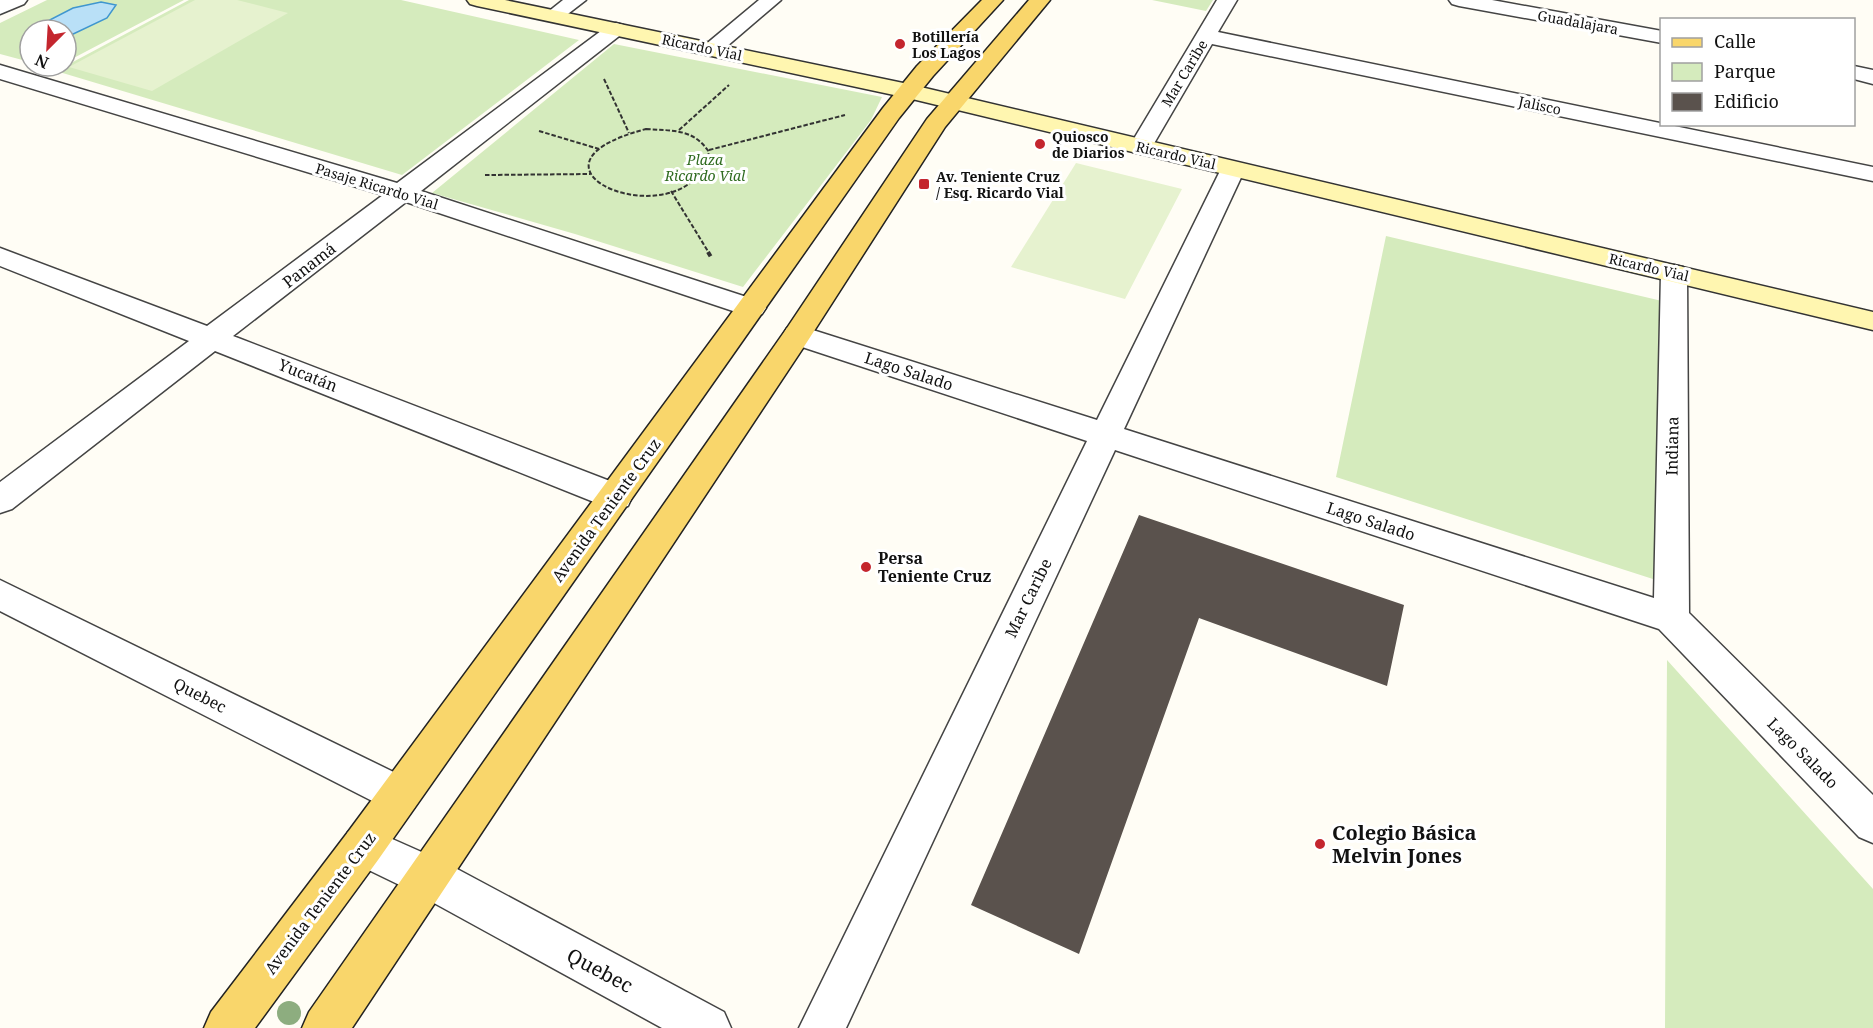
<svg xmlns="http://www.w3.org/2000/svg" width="1873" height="1028" font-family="'Noto Serif',serif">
<rect width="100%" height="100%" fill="#fffdf5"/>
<path fill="#d5ebbd" d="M 47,0 L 184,0 L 66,62 L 66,30 L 30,30 L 30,62 L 0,54 L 0,23 Z
M 189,0 L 401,0 L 579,40 L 402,175 L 56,71 Z
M 1152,0 L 1213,0 L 1206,11 Z
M 614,44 L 882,97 L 871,120 L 743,287 L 575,234 L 432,193 Z
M 1386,236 L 1662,301 L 1656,580 L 1336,477 Z
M 1667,660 L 1873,889 L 1873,1028 L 1665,1028 Z"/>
<path fill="#e6f2cf" d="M 195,0 L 237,0 L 288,13 L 152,91 L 69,67 Z
M 1076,163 L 1182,189 L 1125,299 L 1011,267 Z"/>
<path fill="#b9e0f7" stroke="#3f96cf" stroke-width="1.5" d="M 101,2 L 116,5 L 107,18 L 69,36 L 66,37 L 66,30 L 36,30 L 38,26 L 73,8 Z"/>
<path fill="#5a524d" d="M 1139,515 L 1404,605 L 1387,686 L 1199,618 L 1079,954 L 971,905 Z"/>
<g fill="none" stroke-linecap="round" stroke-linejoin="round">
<g stroke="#444" stroke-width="3">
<path id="street" d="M 0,0 L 27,0 L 24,4 L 0,14 Z
M 563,0 L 586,0 L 560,20 L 546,20 L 543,16 Z
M 759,0 L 781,0 L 719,53 L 712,55 L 705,53 L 701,49 L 705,45 Z
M 1217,0 L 1237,0 L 1218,32 L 1873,167 L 1873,181 L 1212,44 L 1149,152 L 1141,154 L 1133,152 L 1129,147 Z
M 1449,0 L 1492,0 L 1662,31 L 1662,43 L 1459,6 L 1452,4 Z
M 616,23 L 623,25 L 626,29 L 623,33 L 421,191 L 762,302 L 766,308 L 762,314 L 752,317 L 742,314 L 406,202 L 233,336 L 628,488 L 632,497 L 628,506 L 616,509 L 604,506 L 215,351 L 12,509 L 0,513 L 0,482 L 189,341 L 0,266 L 0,248 L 207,326 L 383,195 L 0,79 L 0,65 L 397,183 L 609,25 Z
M 1854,66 L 1873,70 L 1873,84 L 1854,79 Z
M 1233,162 L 1242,164 L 1245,169 L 1124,429 L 1654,598 L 1661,273 L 1665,267 L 1674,265 L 1683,267 L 1687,273 L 1689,613 L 1873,795 L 1873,843 L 1859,837 L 1659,629 L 1115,450 L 846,1028 L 799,1028 L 1087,441 L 787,342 L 783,335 L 787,328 L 797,325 L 1097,420 L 1221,169 L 1224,164 Z
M 0,580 L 414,782 L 420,795 L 414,808 L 400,814 L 386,808 L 0,611 Z
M 363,826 L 444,862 L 724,1012 L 731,1028 L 662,1028 L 414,892 L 348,860 L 342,846 L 348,832 Z"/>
</g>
<g stroke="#333" stroke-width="3">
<path id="secondary" d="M 467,0 L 505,0 L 908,84 L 1873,312 L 1873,330 L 908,98 L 477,6 L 470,4 Z"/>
</g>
<g stroke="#222" stroke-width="3">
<path id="primary" d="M 982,0 L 1003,0 L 933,76 L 899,118 L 378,860 L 255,1028 L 204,1028 L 211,1012 L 348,832 L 883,108 L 917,66 Z
M 1029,0 L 1050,0 L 945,127 L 807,342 L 352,1028 L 302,1028 L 309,1012 L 787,328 L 927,119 Z"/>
</g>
<path stroke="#333" stroke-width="2" stroke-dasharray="4.5 2" stroke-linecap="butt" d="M 604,79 L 629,133
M 646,129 C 672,131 693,128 709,152 C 690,244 494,169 646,129 Z
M 679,130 L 729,85
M 539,131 L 599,149
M 709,150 L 845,115
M 485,175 L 590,174
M 671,191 L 709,253"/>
<path stroke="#333" stroke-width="4" stroke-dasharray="5 3" stroke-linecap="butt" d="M 708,252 L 711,257"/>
<use href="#street" fill="#fff" fill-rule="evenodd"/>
<use href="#secondary" fill="#fff6b0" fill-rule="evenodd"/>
<use href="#primary" fill="#f9d66b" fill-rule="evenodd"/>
</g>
<circle fill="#8dad7f" cx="289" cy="1013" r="12"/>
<g fill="#c4262e" stroke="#fff" stroke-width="2">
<circle cx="900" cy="44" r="6"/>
<circle cx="1040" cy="144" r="6"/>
<rect x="918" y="178" width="12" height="12" rx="3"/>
<circle cx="866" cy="567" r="6"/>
<circle cx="1320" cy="844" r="6"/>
</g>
<g text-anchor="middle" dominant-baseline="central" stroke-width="6" stroke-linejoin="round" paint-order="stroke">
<g font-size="14" fill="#111" stroke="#fff">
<text transform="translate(1578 22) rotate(10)">Guadalajara</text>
<text transform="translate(702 47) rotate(12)">Ricardo Vial</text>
<text transform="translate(1184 73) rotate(-59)">Mar Caribe</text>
<text transform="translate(1540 105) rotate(12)">Jalisco</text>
<text transform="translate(1176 155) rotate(13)">Ricardo Vial</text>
<text transform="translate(377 186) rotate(17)">Pasaje Ricardo Vial</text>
<text transform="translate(1649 267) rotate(13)">Ricardo Vial</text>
</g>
<g font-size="14" font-weight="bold" fill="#111" stroke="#fff" text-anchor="start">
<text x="912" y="36">Botillería<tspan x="912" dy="16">Los Lagos</tspan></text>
<text x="1052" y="136">Quiosco<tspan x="1052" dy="16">de Diarios</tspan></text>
<text x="936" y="176">Av. Teniente Cruz<tspan x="936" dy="16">/ Esq. Ricardo Vial</tspan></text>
</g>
<g font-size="14" font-style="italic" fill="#2f6b1f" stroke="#fff">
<text x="705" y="159">Plaza<tspan x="705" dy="16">Ricardo Vial</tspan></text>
</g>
<g font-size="16" fill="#111" stroke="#fff">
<text transform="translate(309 265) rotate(-38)">Panamá</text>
<text transform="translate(909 371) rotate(18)">Lago Salado</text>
<text transform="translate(308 375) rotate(22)">Yucatán</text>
<text transform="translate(1672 446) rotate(-89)">Indiana</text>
<text transform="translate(606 510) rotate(-54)">Avenida Teniente Cruz</text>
<text transform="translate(1371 521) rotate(18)">Lago Salado</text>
<text transform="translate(1028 598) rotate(-64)">Mar Caribe</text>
<text transform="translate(200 695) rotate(27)">Quebec</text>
<text transform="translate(1803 753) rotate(45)">Lago Salado</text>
<text transform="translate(320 903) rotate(-53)">Avenida Teniente Cruz</text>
</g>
<g font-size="16" font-weight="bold" fill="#111" stroke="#fff" text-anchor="start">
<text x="878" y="558">Persa<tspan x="878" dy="18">Teniente Cruz</tspan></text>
</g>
<g font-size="20" font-weight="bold" fill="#111" stroke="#fff" text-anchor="start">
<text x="1332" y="832">Colegio Básica<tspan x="1332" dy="23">Melvin Jones</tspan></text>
</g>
<g font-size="20" fill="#111" stroke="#fff">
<text transform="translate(600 970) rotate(28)">Quebec</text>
</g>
</g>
<rect x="1660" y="18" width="195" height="108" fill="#ffffff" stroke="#a0a0a0" stroke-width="1.5"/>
<rect x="1672" y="38" width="30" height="9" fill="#f9d66b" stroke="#a0a0a0" stroke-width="1.5"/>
<text x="1714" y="48" font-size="18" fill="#111111">Calle</text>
<rect x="1672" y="63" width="30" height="18" fill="#d5ebbd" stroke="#a0a0a0" stroke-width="1.5"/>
<text x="1714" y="78" font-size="18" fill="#111111">Parque</text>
<rect x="1672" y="93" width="30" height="18" fill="#5a524d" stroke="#a0a0a0" stroke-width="1.5"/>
<text x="1714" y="108" font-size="18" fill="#111111">Edificio</text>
<g transform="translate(48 48) rotate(204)"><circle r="28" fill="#ffffff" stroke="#a0a0a0" stroke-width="1.5"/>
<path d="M0-4.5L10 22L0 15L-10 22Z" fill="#c4262e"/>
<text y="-9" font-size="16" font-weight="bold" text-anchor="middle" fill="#111111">N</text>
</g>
</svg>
